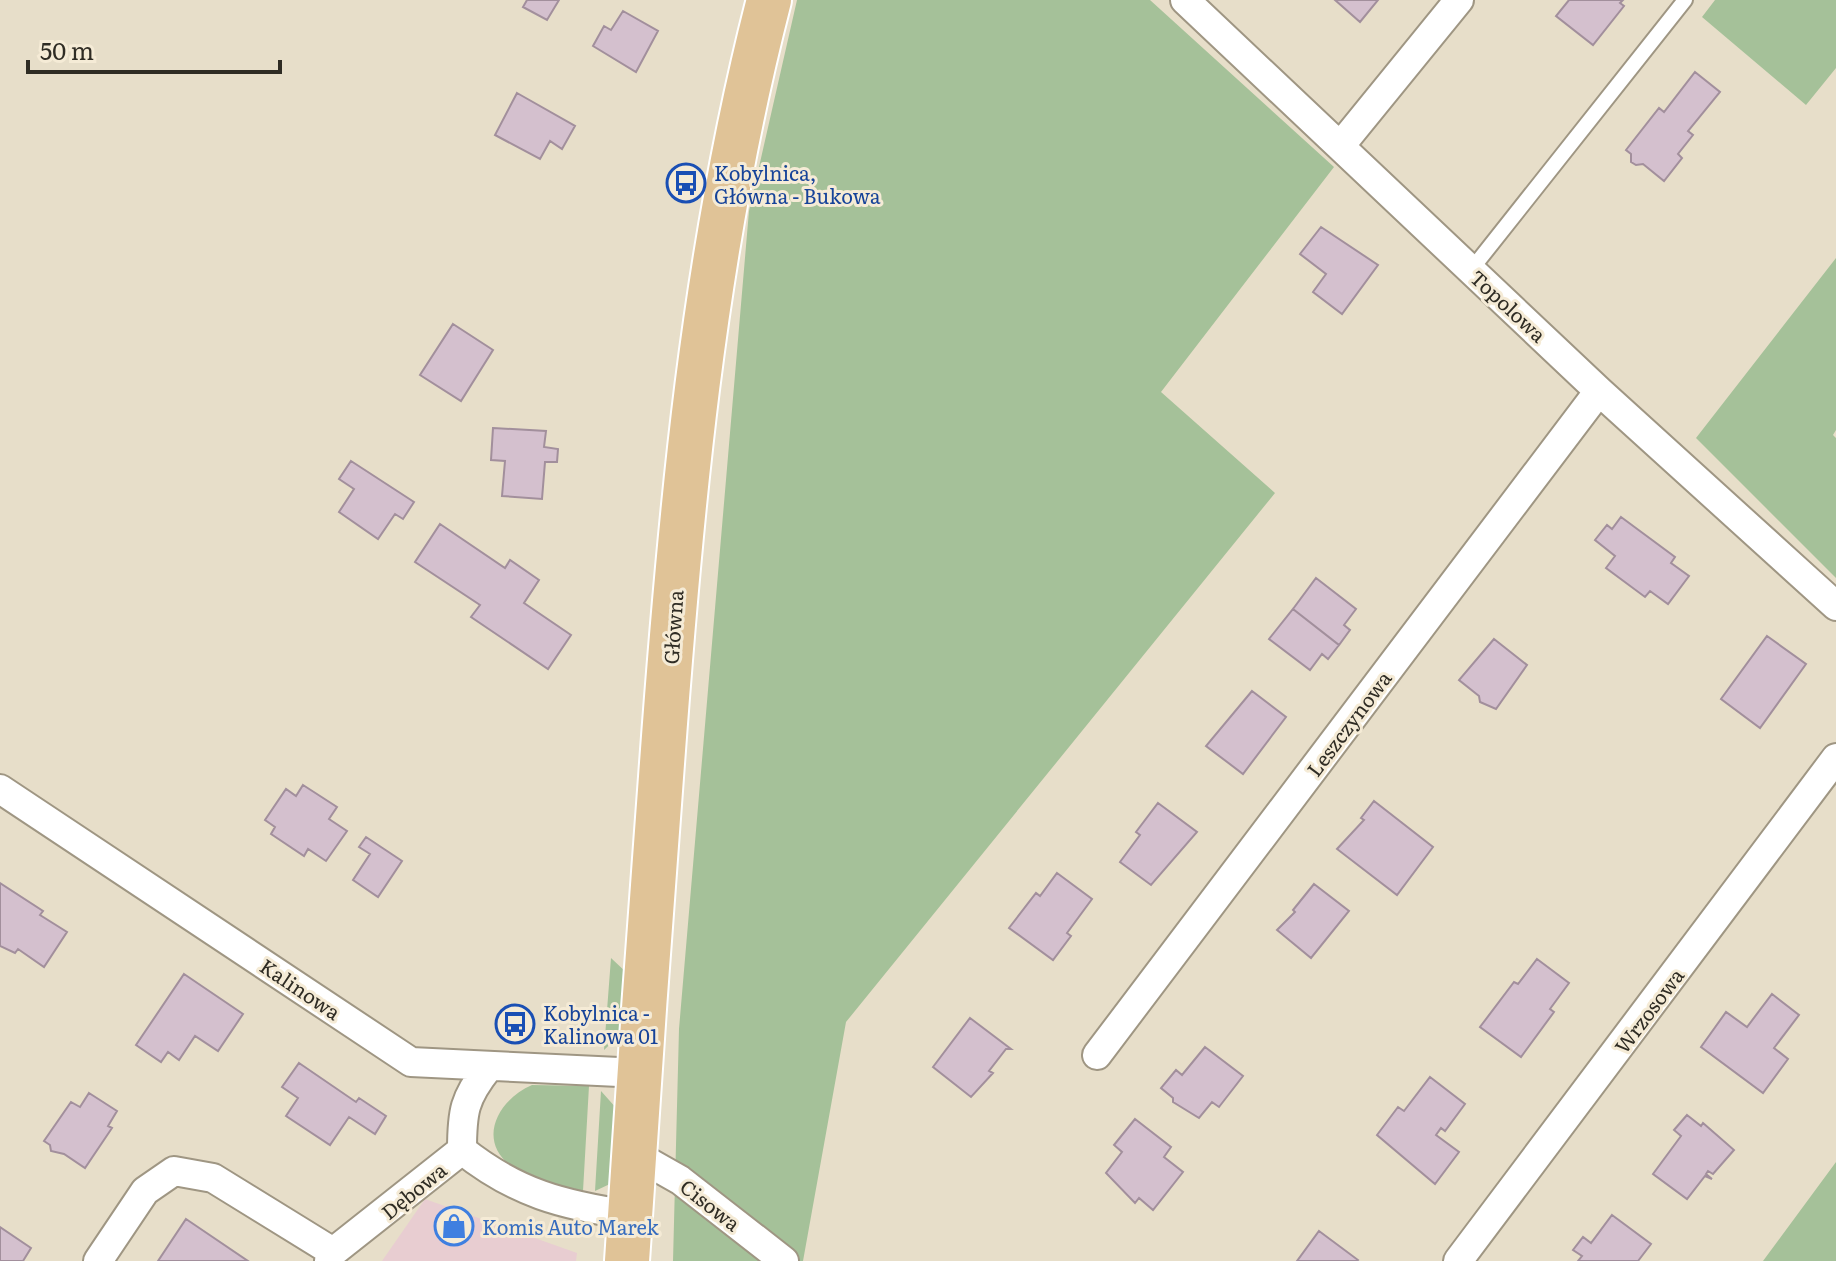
<svg xmlns="http://www.w3.org/2000/svg" width="1836" height="1261" font-family="Literata,serif">
<rect width="100%" height="100%" fill="#e7dec9"/>
<path fill="#e8cdd1" d="M 425,1199 L 577,1253 L 576,1261 L 382,1261 Z"/>
<path fill="#a5c199" d="M 797,0 L 1150,0 L 1334,167 L 1161,392 L 1275,493 L 846,1022 L 803,1261 L 673,1261 L 679,1029 L 749,211 Z
M 1715,0 L 1836,0 L 1836,68 L 1806,105 L 1702,17 Z
M 1836,258 L 1836,430 L 1833,435 L 1836,438 L 1836,578 L 1696,438 Z
M 611,958 L 628,974 L 622,1033 L 604,1050 Z
M 532,1085 L 589,1086 L 583,1191 C 561,1185 536,1182 517,1170 C 475,1145 495,1101 532,1085 Z
M 601,1091 L 617,1109 L 612,1183 L 595,1191 Z
M 1836,1162 L 1836,1261 L 1763,1261 Z"/>
<path fill="#d4c0ce" stroke="#a28f9c" stroke-width="2" d="M 527,0 L 559,0 L 547,20 L 523,7 Z
M 1335,0 L 1378,0 L 1360,22 Z
M 1569,0 L 1623,0 L 1620,3 L 1624,6 L 1593,45 L 1556,16 Z
M 623,11 L 658,31 L 636,72 L 593,46 L 604,26 L 611,30 Z
M 1695,72 L 1720,92 L 1688,131 L 1693,135 L 1678,154 L 1682,158 L 1664,181 L 1643,164 L 1636,165 L 1631,162 L 1631,154 L 1626,150 L 1659,108 L 1664,112 Z
M 517,93 L 575,126 L 562,149 L 550,141 L 540,159 L 495,135 Z
M 1321,227 L 1378,265 L 1342,314 L 1313,292 L 1326,274 L 1300,254 Z
M 453,324 L 493,350 L 461,401 L 420,375 Z
M 493,428 L 546,431 L 544,447 L 558,449 L 557,462 L 545,462 L 542,499 L 502,496 L 505,461 L 491,460 Z
M 351,461 L 414,502 L 403,519 L 395,514 L 378,539 L 339,512 L 354,489 L 339,479 Z
M 1621,517 L 1675,557 L 1671,563 L 1689,576 L 1668,604 L 1650,591 L 1645,597 L 1606,568 L 1615,556 L 1595,540 L 1607,525 L 1612,529 Z
M 440,524 L 505,568 L 510,560 L 539,580 L 524,603 L 571,635 L 548,669 L 471,617 L 480,605 L 415,562 Z
M 1316,578 L 1356,609 L 1344,625 L 1350,630 L 1339,645 L 1293,609 Z
M 1293,609 L 1339,645 L 1328,659 L 1322,654 L 1310,670 L 1269,639 Z
M 1767,636 L 1806,664 L 1760,728 L 1721,699 Z
M 1494,639 L 1527,665 L 1496,709 L 1480,702 L 1479,696 L 1459,680 Z
M 1252,691 L 1286,717 L 1243,774 L 1206,746 Z
M 303,785 L 337,807 L 329,819 L 347,831 L 326,861 L 308,849 L 304,856 L 271,834 L 275,827 L 265,820 L 286,789 L 296,796 Z
M 1374,801 L 1433,847 L 1397,895 L 1337,849 L 1364,820 L 1361,818 Z
M 1158,803 L 1197,832 L 1151,885 L 1120,862 L 1140,835 L 1136,832 Z
M 366,837 L 402,861 L 378,897 L 353,880 L 370,854 L 359,847 Z
M 1057,873 L 1092,899 L 1067,933 L 1071,936 L 1053,960 L 1009,928 L 1036,893 L 1040,896 Z
M 0,883 L 43,911 L 40,915 L 67,932 L 44,967 L 18,949 L 15,953 L 0,946 Z
M 1314,884 L 1349,911 L 1311,958 L 1277,930 L 1295,912 L 1293,910 Z
M 1537,959 L 1569,983 L 1550,1009 L 1554,1012 L 1521,1057 L 1480,1027 L 1514,982 L 1518,984 Z
M 184,974 L 243,1014 L 218,1051 L 195,1036 L 179,1060 L 168,1052 L 161,1062 L 136,1045 Z
M 1772,994 L 1799,1015 L 1774,1048 L 1788,1059 L 1763,1093 L 1701,1047 L 1726,1012 L 1747,1027 Z
M 970,1018 L 1011,1049 L 1006,1049 L 989,1071 L 993,1073 L 971,1097 L 933,1067 Z
M 1205,1047 L 1243,1076 L 1219,1107 L 1212,1102 L 1199,1118 L 1173,1102 L 1173,1098 L 1161,1088 L 1176,1070 L 1182,1075 Z
M 299,1063 L 356,1102 L 359,1098 L 386,1116 L 375,1134 L 349,1117 L 330,1145 L 286,1116 L 298,1098 L 282,1087 Z
M 1430,1077 L 1465,1104 L 1445,1131 L 1441,1128 L 1436,1135 L 1459,1152 L 1435,1184 L 1377,1135 L 1398,1107 L 1404,1111 Z
M 89,1093 L 117,1111 L 108,1126 L 112,1128 L 85,1168 L 64,1154 L 51,1151 L 50,1145 L 44,1141 L 71,1102 L 80,1107 Z
M 1687,1115 L 1701,1126 L 1703,1123 L 1734,1150 L 1713,1174 L 1708,1171 L 1706,1174 L 1712,1179 L 1705,1176 L 1687,1199 L 1653,1174 L 1681,1136 L 1674,1130 Z
M 1135,1119 L 1171,1147 L 1164,1157 L 1183,1172 L 1153,1210 L 1139,1198 L 1135,1203 L 1106,1173 L 1122,1152 L 1114,1145 Z
M 1612,1215 L 1651,1244 L 1638,1261 L 1578,1261 L 1582,1256 L 1573,1250 L 1583,1237 L 1591,1243 Z
M 186,1219 L 248,1261 L 158,1261 Z
M 0,1227 L 31,1248 L 23,1261 L 0,1261 Z
M 1319,1231 L 1358,1260 L 1357,1261 L 1297,1261 Z"/>
<g fill="none" stroke-linecap="round" stroke-linejoin="round">
<g stroke="#9f9683" stroke-width="18">
<path id="lane" d="M 1471,270 L 1685,0"/>
</g>
<g stroke="#9f9683" stroke-width="32">
<path id="street" d="M 1185,0 L 1599,391 L 1836,606
M 1341,145 L 1459,0
M 0,789 L 411,1062 L 640,1073
M 1097,1055 L 1599,391
M 462,1150 C 516,1193 562,1205 630,1215
M 462,1150 C 462,1112 464,1098 488,1068
M 634,1154 L 680,1180 L 784,1261
M 98,1261 L 145,1191 L 174,1171 L 213,1178 L 333,1252
M 329,1261 L 333,1252 L 462,1150
M 1458,1261 L 1836,758"/>
</g>
<g stroke="#fff" stroke-width="48">
<path id="primary" d="M 627,1261 C 637,1100 649,938 661,777 C 680,515 703,255 769,0"/>
</g>
<use href="#lane" stroke="#fff" stroke-width="14"/>
<use href="#street" stroke="#fff" stroke-width="28"/>
<use href="#primary" stroke="#e0c397" stroke-width="44"/>
</g>
<defs>
<g id="bus-ring" transform="scale(2)"><circle r="9.5" fill="#f5ebd6" stroke="#1a4fb4" stroke-width="1.5"/><path d="M-5-6H5V4H4V6H2V4H-2V6H-4V4H-5ZM-3.5-4V0h7V-4ZM-3.5 1.2v1.5H-2V1.2ZM2 1.2v1.5H3.5V1.2Z" fill="#1a4fb4"/></g>
<g id="shop-ring" transform="scale(2)"><circle r="9.5" fill="#f5ebd6" stroke="#3f7fe0" stroke-width="1.5"/><path d="M-5-2.5h2.3a2.7 3.5 0 0 1 5.4 0H5L5.5 6h-11ZM-1.5-2.5h3a1.5 2.3 0 0 0-3 0Z" fill="#3f7fe0"/></g>
</defs>
<g fill-rule="evenodd">
<use href="#bus-ring" x="686" y="183"/>
<use href="#bus-ring" x="515" y="1024"/>
<use href="#shop-ring" x="454" y="1226"/>
</g>
<g text-anchor="middle" dominant-baseline="central" stroke-width="6" stroke-linejoin="round" paint-order="stroke">
<g font-size="20" fill="#164399" stroke="#f5ebd6" text-anchor="start">
<text x="714" y="172">Kobylnica,<tspan x="714" dy="23">Główna - Bukowa</tspan></text>
<text x="543" y="1012">Kobylnica -<tspan x="543" dy="23">Kalinowa 01</tspan></text>
</g>
<g font-size="20" fill="#2f2c24" stroke="#f5ebd6">
<text transform="translate(1509 305) rotate(43)">Topolowa</text>
<text transform="translate(672 627) rotate(-86)">Główna</text>
<text transform="translate(1348 723) rotate(-53)">Leszczynowa</text>
<text transform="translate(301 988) rotate(34)">Kalinowa</text>
<text transform="translate(1648 1010) rotate(-53)">Wrzosowa</text>
<text transform="translate(413 1190) rotate(-39)">Dębowa</text>
<text transform="translate(711 1204) rotate(38)">Cisowa</text>
</g>
<g font-size="20" fill="#366cbe" stroke="#f5ebd6" text-anchor="start">
<text x="482" y="1226">Komis Auto Marek</text>
</g>
</g>
<path d="M28 60v12h252v-12" fill="none" stroke="#2f2c24" stroke-width="4"/>
<text x="40" y="60" font-size="24" fill="#2f2c24" stroke="#f5ebd6" stroke-width="6" paint-order="stroke">50 m</text>
</svg>
